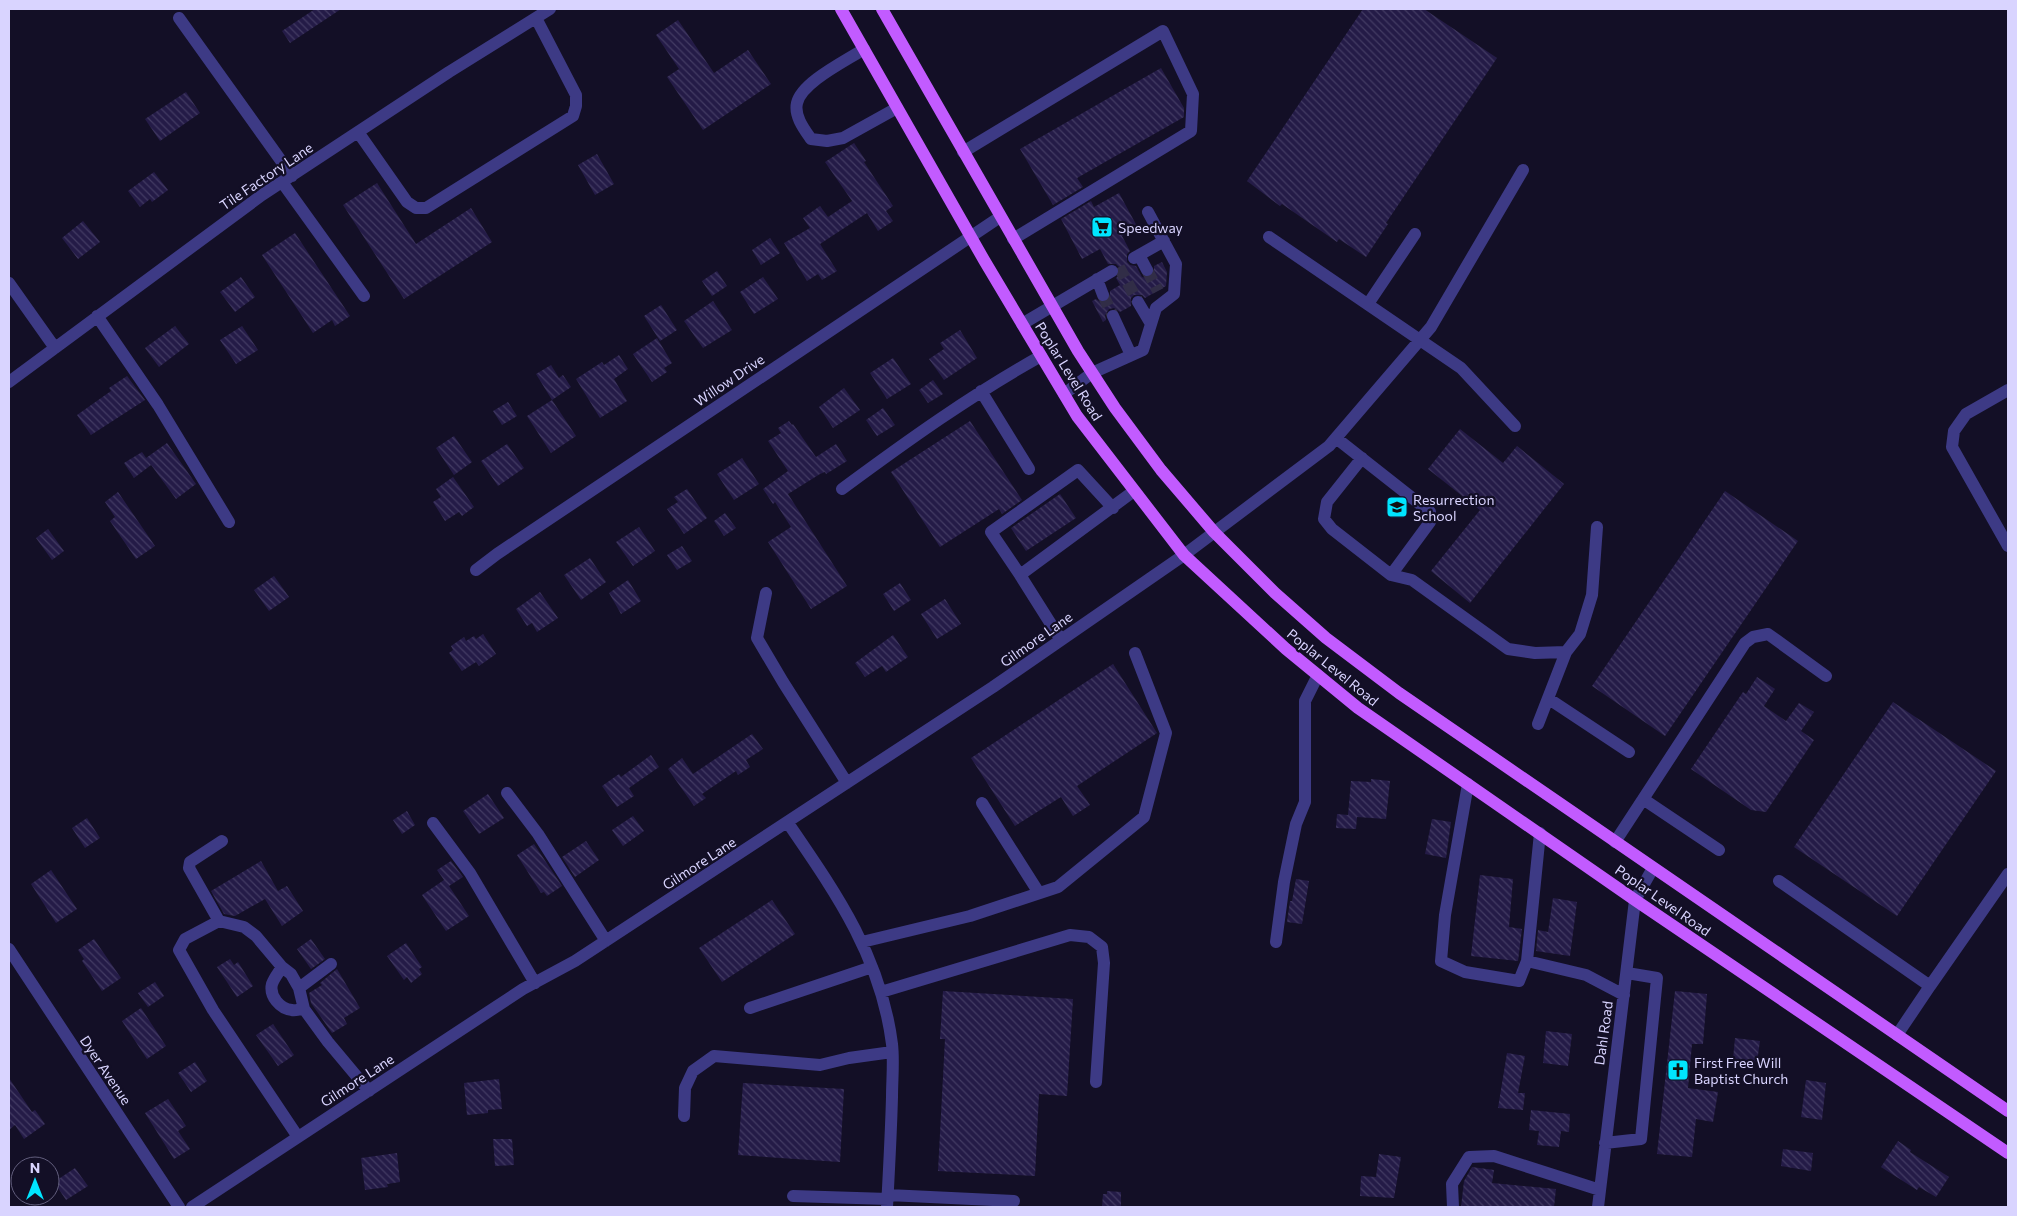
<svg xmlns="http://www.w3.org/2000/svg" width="2017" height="1216" font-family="Commissioner,sans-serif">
<defs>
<pattern id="building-back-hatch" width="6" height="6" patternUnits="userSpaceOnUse" patternTransform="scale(1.25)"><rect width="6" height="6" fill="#241b47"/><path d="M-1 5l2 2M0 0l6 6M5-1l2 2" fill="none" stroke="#433b63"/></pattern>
</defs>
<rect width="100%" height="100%" fill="#130f26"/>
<path fill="url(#building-back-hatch)" d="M 315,9 L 341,9 L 290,43 L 282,31 Z
M 1363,9 L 1424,9 L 1497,58 L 1386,223 L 1388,224 L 1366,257 L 1339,239 L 1337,242 L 1282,204 L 1280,206 L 1247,181 Z
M 678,20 L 714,73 L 748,50 L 771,84 L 703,130 L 667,77 L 679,69 L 656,35 Z
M 1161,68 L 1184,108 L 1184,117 L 1077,178 L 1083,187 L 1053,205 L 1020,149 Z
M 186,92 L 200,113 L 160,141 L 145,119 Z
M 854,143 L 866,161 L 864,162 L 893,206 L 886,211 L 893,221 L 878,231 L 867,213 L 820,244 L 837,271 L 822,280 L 818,274 L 807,281 L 784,243 L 810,228 L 803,218 L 820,206 L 828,217 L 852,201 L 825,162 Z
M 597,154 L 614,184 L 595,195 L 578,165 Z
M 154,172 L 168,190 L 152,202 L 150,199 L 140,207 L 128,191 Z
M 377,183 L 416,244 L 471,208 L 492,242 L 404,299 L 343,205 Z
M 1119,193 L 1138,228 L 1122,236 L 1130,251 L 1127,254 L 1127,262 L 1130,265 L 1136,266 L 1142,277 L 1147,278 L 1154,274 L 1154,266 L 1162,262 L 1167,272 L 1166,286 L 1145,298 L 1142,295 L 1134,295 L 1131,298 L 1131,306 L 1120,312 L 1114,308 L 1109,309 L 1105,315 L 1106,320 L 1103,322 L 1092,301 L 1096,299 L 1102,303 L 1110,300 L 1110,291 L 1120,285 L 1116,278 L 1119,275 L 1119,267 L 1116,264 L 1108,264 L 1100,249 L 1082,259 L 1061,219 L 1091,201 L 1094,207 Z
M 83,221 L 100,242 L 78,259 L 62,238 Z
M 295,233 L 350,316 L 335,326 L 332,320 L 313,333 L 262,255 Z
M 770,238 L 780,253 L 761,265 L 752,250 Z
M 717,271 L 727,286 L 712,296 L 702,281 Z
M 241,277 L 255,297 L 235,312 L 220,292 Z
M 763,277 L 778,299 L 754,314 L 740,292 Z
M 713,301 L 732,330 L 703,348 L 684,321 Z
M 661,305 L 677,330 L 660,341 L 644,316 Z
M 175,326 L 189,344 L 159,367 L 145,348 Z
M 242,326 L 258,350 L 236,364 L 220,340 Z
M 960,330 L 977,358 L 944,380 L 929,359 L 944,349 L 940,343 Z
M 657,338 L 672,363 L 664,368 L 667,372 L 652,382 L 633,354 Z
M 619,355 L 628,369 L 614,379 L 627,401 L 600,418 L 576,379 L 602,362 L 604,365 Z
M 893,358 L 911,384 L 887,399 L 870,373 Z
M 551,365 L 559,378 L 563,375 L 571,387 L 552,400 L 536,374 Z
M 127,376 L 145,400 L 91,435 L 77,415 L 111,391 L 109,388 Z
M 933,380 L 943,394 L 928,403 L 919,390 Z
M 844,388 L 860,410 L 833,428 L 819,407 Z
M 552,400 L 576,436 L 551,453 L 527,416 Z
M 508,402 L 517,416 L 502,425 L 493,411 Z
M 883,408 L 895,425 L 877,436 L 866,420 Z
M 789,421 L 792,425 L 793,424 L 816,457 L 836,444 L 847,461 L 826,474 L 825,472 L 820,474 L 788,494 L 847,586 L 811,609 L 768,542 L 791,527 L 775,502 L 773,504 L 763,489 L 788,471 L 768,441 L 781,433 L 778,428 Z
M 970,421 L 1022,500 L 1002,514 L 999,509 L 940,547 L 891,472 Z
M 1460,429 L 1503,463 L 1517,446 L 1564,484 L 1470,603 L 1431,571 L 1480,510 L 1428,469 Z
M 454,436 L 472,462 L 454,475 L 436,448 Z
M 167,443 L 196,484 L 176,499 L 146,458 Z
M 507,444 L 524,468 L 498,486 L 481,461 Z
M 142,452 L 151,465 L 134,478 L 124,463 Z
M 742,458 L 759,484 L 734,500 L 717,474 Z
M 453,477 L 474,507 L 462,516 L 459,512 L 445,521 L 433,502 L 441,497 L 436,489 Z
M 687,489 L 707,518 L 684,534 L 667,509 L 678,502 L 674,497 Z
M 1725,491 L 1798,541 L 1665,736 L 1592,686 Z
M 118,492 L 155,546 L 136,559 L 110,521 L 115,517 L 105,502 Z
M 1060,494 L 1076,518 L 1026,551 L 1011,528 Z
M 725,513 L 736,528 L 724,536 L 714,521 Z
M 639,527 L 655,551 L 633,566 L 616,542 Z
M 48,529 L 64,551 L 52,560 L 36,538 Z
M 682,546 L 692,561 L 677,570 L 667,555 Z
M 590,558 L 606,582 L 581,600 L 564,575 Z
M 274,576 L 289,597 L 269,611 L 254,590 Z
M 628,580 L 641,601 L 621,614 L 609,593 Z
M 900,583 L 911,600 L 894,611 L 883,594 Z
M 540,592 L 558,618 L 537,632 L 532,623 L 527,626 L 516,609 Z
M 945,599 L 961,624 L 937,639 L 921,614 Z
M 483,634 L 496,654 L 479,666 L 476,662 L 462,671 L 449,653 L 453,650 L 451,646 L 464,637 L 466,641 L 474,636 L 476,639 Z
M 893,635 L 908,657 L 886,672 L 882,666 L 865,677 L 855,663 Z
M 1113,664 L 1157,733 L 1077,786 L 1090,805 L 1073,816 L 1061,797 L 1015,826 L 971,758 Z
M 1757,677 L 1775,689 L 1764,706 L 1786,721 L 1799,703 L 1814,712 L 1801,731 L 1814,740 L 1766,812 L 1751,810 L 1691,769 L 1743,692 L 1746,694 Z
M 1893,702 L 1996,771 L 1897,916 L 1794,847 Z
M 752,734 L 763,749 L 746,760 L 750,767 L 738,775 L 736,771 L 702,794 L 706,798 L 694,806 L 668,769 L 682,758 L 693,774 Z
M 651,755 L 659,767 L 629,788 L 634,796 L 617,807 L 602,786 L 619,774 L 621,777 Z
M 1371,779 L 1390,781 L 1386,819 L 1357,817 L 1356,829 L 1336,828 L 1337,814 L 1348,815 L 1351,781 L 1371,782 Z
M 488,794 L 504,818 L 479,834 L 463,811 Z
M 407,811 L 415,825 L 402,834 L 393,820 Z
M 633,816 L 644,831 L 623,846 L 612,830 Z
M 87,818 L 100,838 L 85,848 L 72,828 Z
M 1432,819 L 1451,822 L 1446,858 L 1425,854 Z
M 586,841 L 599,860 L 575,877 L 562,857 Z
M 534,844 L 562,886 L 547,896 L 544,892 L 541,893 L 517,855 Z
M 261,861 L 278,891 L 287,886 L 303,911 L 282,926 L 265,899 L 235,916 L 224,914 L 211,891 Z
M 451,861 L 463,877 L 449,886 L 469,916 L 446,931 L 422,895 L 444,880 L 437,870 Z
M 51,870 L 77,909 L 56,923 L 31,884 Z
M 1480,875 L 1513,879 L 1509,927 L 1522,929 L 1518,961 L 1471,956 Z
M 1296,879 L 1309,881 L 1302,924 L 1287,922 L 1290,901 L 1292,901 Z
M 1553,898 L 1577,902 L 1570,956 L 1536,951 L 1538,930 L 1548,932 Z
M 772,900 L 795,934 L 722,982 L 699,948 Z
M 94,939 L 121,978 L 102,991 L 82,961 L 84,959 L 78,950 Z
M 311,939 L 325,959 L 311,969 L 297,949 Z
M 406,943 L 422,967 L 419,969 L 422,974 L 411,983 L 407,977 L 404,980 L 387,956 Z
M 230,959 L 234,965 L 238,962 L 253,986 L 237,997 L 217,967 Z
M 337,969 L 360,1008 L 344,1018 L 347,1024 L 332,1033 L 311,1003 L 309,993 L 322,985 L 320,983 Z
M 155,982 L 164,996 L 148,1007 L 138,993 Z
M 943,991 L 1073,999 L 1067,1096 L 1039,1094 L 1035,1176 L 938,1171 L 945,1039 L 940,1039 Z
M 1675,991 L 1707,994 L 1703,1044 L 1692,1044 L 1688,1088 L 1718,1092 L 1713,1122 L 1696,1119 L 1692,1157 L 1657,1154 Z
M 141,1008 L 166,1046 L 147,1059 L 122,1021 Z
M 273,1024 L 294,1055 L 278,1066 L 256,1035 Z
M 1546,1031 L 1572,1034 L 1568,1066 L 1543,1063 Z
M 1735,1038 L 1760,1041 L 1757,1062 L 1733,1059 Z
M 1507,1053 L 1525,1056 L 1518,1093 L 1525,1093 L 1523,1110 L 1498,1108 Z
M 195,1062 L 207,1081 L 191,1092 L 178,1073 Z
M 9,1078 L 32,1112 L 35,1110 L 45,1124 L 24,1139 L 15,1125 L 9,1130 Z
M 499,1079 L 502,1109 L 488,1110 L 488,1113 L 467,1115 L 464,1083 Z
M 1806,1080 L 1826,1083 L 1822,1120 L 1801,1117 Z
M 743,1083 L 844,1089 L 840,1162 L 738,1155 Z
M 168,1099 L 186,1126 L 178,1131 L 190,1149 L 174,1159 L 145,1113 Z
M 1531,1110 L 1570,1114 L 1569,1132 L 1561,1131 L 1559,1147 L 1537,1145 L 1539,1131 L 1529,1130 Z
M 493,1139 L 512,1139 L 514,1165 L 495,1166 Z
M 1898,1141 L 1911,1150 L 1910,1152 L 1949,1177 L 1936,1197 L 1919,1187 L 1917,1190 L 1881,1167 Z
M 1783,1149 L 1813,1153 L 1811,1171 L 1781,1166 Z
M 397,1153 L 400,1182 L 387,1184 L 388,1187 L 365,1190 L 361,1158 Z
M 1379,1154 L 1401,1157 L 1394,1198 L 1360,1196 L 1361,1176 L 1376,1177 Z
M 1472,1167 L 1494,1170 L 1492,1183 L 1556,1189 L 1554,1207 L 1461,1207 L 1464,1181 Z
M 75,1168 L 88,1186 L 66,1200 L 54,1182 Z
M 1107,1191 L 1121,1192 L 1121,1207 L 1102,1207 L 1103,1194 L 1107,1194 Z"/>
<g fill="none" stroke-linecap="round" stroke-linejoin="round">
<path stroke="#312d47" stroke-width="12" stroke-dasharray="12 6" stroke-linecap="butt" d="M 1119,267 L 1138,302
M 1147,270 L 1158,291
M 1103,295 L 1113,316"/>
<path stroke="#3d3a85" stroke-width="12" d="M 179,18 L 292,176
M 864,49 C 846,61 802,82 797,103 C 794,116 804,129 811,139 L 827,141 L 843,138 L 897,108
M 358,132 L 407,202 L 416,208 L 426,208 L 573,116 L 576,106 L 576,95 L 536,18
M 963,152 L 1163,31 L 1193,94 L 1191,131 L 1013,239
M 282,182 L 364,296
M 1269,237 L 1461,368 L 1515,426
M 1139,255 L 1147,270
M 1134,258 L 1164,241
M 1097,279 L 1103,295
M 9,283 L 55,348
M 1138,302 L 1151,324
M 1368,304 L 1415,234
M 97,316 L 158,405 L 229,522
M 1113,316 L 1131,355
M 1022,324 L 1112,271
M 9,382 L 262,195 L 449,72 L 550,9
M 2008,390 L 1966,414 L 1954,431 L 1952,447 L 2008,546
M 981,391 L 1029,469
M 1064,394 L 1092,373 L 1143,350 L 1156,308 L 1174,294 L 1176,264 L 1148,212
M 1336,438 L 1430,512 L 1430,522 L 1391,575 L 1412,580 L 1508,649 L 1535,653 L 1566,652 L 1538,724
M 1362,458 L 1327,502 L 1324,519 L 1332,529 L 1391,575
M 842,489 C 907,441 971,395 1041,356
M 476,570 L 497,554 L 1000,217
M 1020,575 L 991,532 L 1078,470 L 1113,508
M 766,593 L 757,638 L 783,682 L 847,783
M 1061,640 L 1020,575 L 1134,491
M 1566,652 L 1580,634 L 1592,595 L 1597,527
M 1549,699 L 1629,752
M 1468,784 L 1445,915 L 1441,961 L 1465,972 L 1519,981 L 1527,961 L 1540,833
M 507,793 L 538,834 L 606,941
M 1643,799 L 1719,850
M 982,803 L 1039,893
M 433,823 L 470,873 L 535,983
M 788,823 C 836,893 881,957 892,1044 C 894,1061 892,1080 892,1097 C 891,1134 889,1170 887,1207
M 1615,842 L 1745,643 L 1753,637 L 1768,634 L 1826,676
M 1779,881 L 1930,986 L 2008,874
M 219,921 L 189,868 L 190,862 L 222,841
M 862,942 L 970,916 L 1058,887 L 1144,817 L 1166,733 L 1135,653
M 1276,942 L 1284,882 L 1296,824 L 1305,802 L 1305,701 L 1318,675
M 9,949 L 179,1207
M 1527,961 L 1586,975 L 1624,995
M 282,967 C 279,972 274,978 272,984 C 269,996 280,1009 292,1010 C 295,1011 300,1009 304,1009
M 299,988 L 331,964
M 881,992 L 1070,935 L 1089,937 L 1102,947 L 1104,963 L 1096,1082
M 750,1008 L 872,967
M 1897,1035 L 1930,986
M 684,1116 L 685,1088 L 693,1071 L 714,1056 L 820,1065 L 849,1058 L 892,1052
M 298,1137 L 213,1010 L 179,950 L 185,939 L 219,921 L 244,927 L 256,936 L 282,967 L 291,974 L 299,988 L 304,1009 L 328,1042 L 369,1091
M 1605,1143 L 1641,1139 L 1657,978 L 1627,973
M 888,1195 L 1014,1201
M 793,1196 L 888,1199
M 192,1207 L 523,989 L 575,961 L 993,687 L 1184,555 L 1329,446 L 1431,327 L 1523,170
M 1453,1207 L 1452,1184 L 1469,1157 L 1494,1156 L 1600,1190
M 1598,1207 L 1635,900 L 1653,868"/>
<path stroke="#c25bff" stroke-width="12" d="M 841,9 L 984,260 L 1077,416 L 1184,555 L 1286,649 L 1358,708 L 1635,900 L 2008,1153
M 882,9 L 1078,351 L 1115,408 L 1161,470 L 1214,532 L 1275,593 L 1326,638 L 1399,693 L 2008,1111"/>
</g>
<defs>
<g id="supermarket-square" transform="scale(1.125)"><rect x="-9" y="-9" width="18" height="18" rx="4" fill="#00e5ff" stroke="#130f26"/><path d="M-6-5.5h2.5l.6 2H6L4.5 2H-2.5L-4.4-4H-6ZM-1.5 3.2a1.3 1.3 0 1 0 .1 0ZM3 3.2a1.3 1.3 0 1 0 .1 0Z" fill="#111"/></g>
<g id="school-square" transform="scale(1.125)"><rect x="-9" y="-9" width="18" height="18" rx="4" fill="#00e5ff" stroke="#130f26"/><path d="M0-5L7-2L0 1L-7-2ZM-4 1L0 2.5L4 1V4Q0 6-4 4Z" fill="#111"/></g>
<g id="church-square" transform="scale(1.125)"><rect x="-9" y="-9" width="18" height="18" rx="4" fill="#00e5ff" stroke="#130f26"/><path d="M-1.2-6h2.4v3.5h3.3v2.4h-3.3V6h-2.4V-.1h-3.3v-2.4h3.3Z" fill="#111"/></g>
</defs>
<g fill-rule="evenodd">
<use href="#supermarket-square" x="1102" y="227"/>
<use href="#school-square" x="1397" y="507"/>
<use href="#church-square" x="1678" y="1070"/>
</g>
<g text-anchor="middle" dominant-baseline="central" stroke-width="4.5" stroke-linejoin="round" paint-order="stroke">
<g font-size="14" fill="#d9d4ff" stroke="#130f26">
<text transform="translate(266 176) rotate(-34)">Tile Factory Lane</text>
<text transform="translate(1069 371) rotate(58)">Poplar Level Road</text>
<text transform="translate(729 380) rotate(-34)">Willow Drive</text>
<text transform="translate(1036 639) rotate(-35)">Gilmore Lane</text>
<text transform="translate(1333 667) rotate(39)">Poplar Level Road</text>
<text transform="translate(699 863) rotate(-33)">Gilmore Lane</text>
<text transform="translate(1663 900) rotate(35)">Poplar Level Road</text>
<text transform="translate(1603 1033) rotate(-82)">Dahl Road</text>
<text transform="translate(106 1070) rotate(56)">Dyer Avenue</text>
<text transform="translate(357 1080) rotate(-33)">Gilmore Lane</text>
</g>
<g font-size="14" fill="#d9d4ff" stroke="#130f26" text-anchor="start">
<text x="1118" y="227">Speedway</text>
<text x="1413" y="499">Resurrection<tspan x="1413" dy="16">School</tspan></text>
<text x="1694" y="1062">First Free Will<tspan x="1694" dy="16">Baptist Church</tspan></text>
</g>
</g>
<rect width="2017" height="1216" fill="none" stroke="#d9d4ff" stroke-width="20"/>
<g transform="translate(35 1181)"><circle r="24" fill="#130f26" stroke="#625e7d"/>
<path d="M0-4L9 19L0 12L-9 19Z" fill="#00e5ff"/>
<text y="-8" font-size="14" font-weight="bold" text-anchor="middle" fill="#d9d4ff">N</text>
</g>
</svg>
